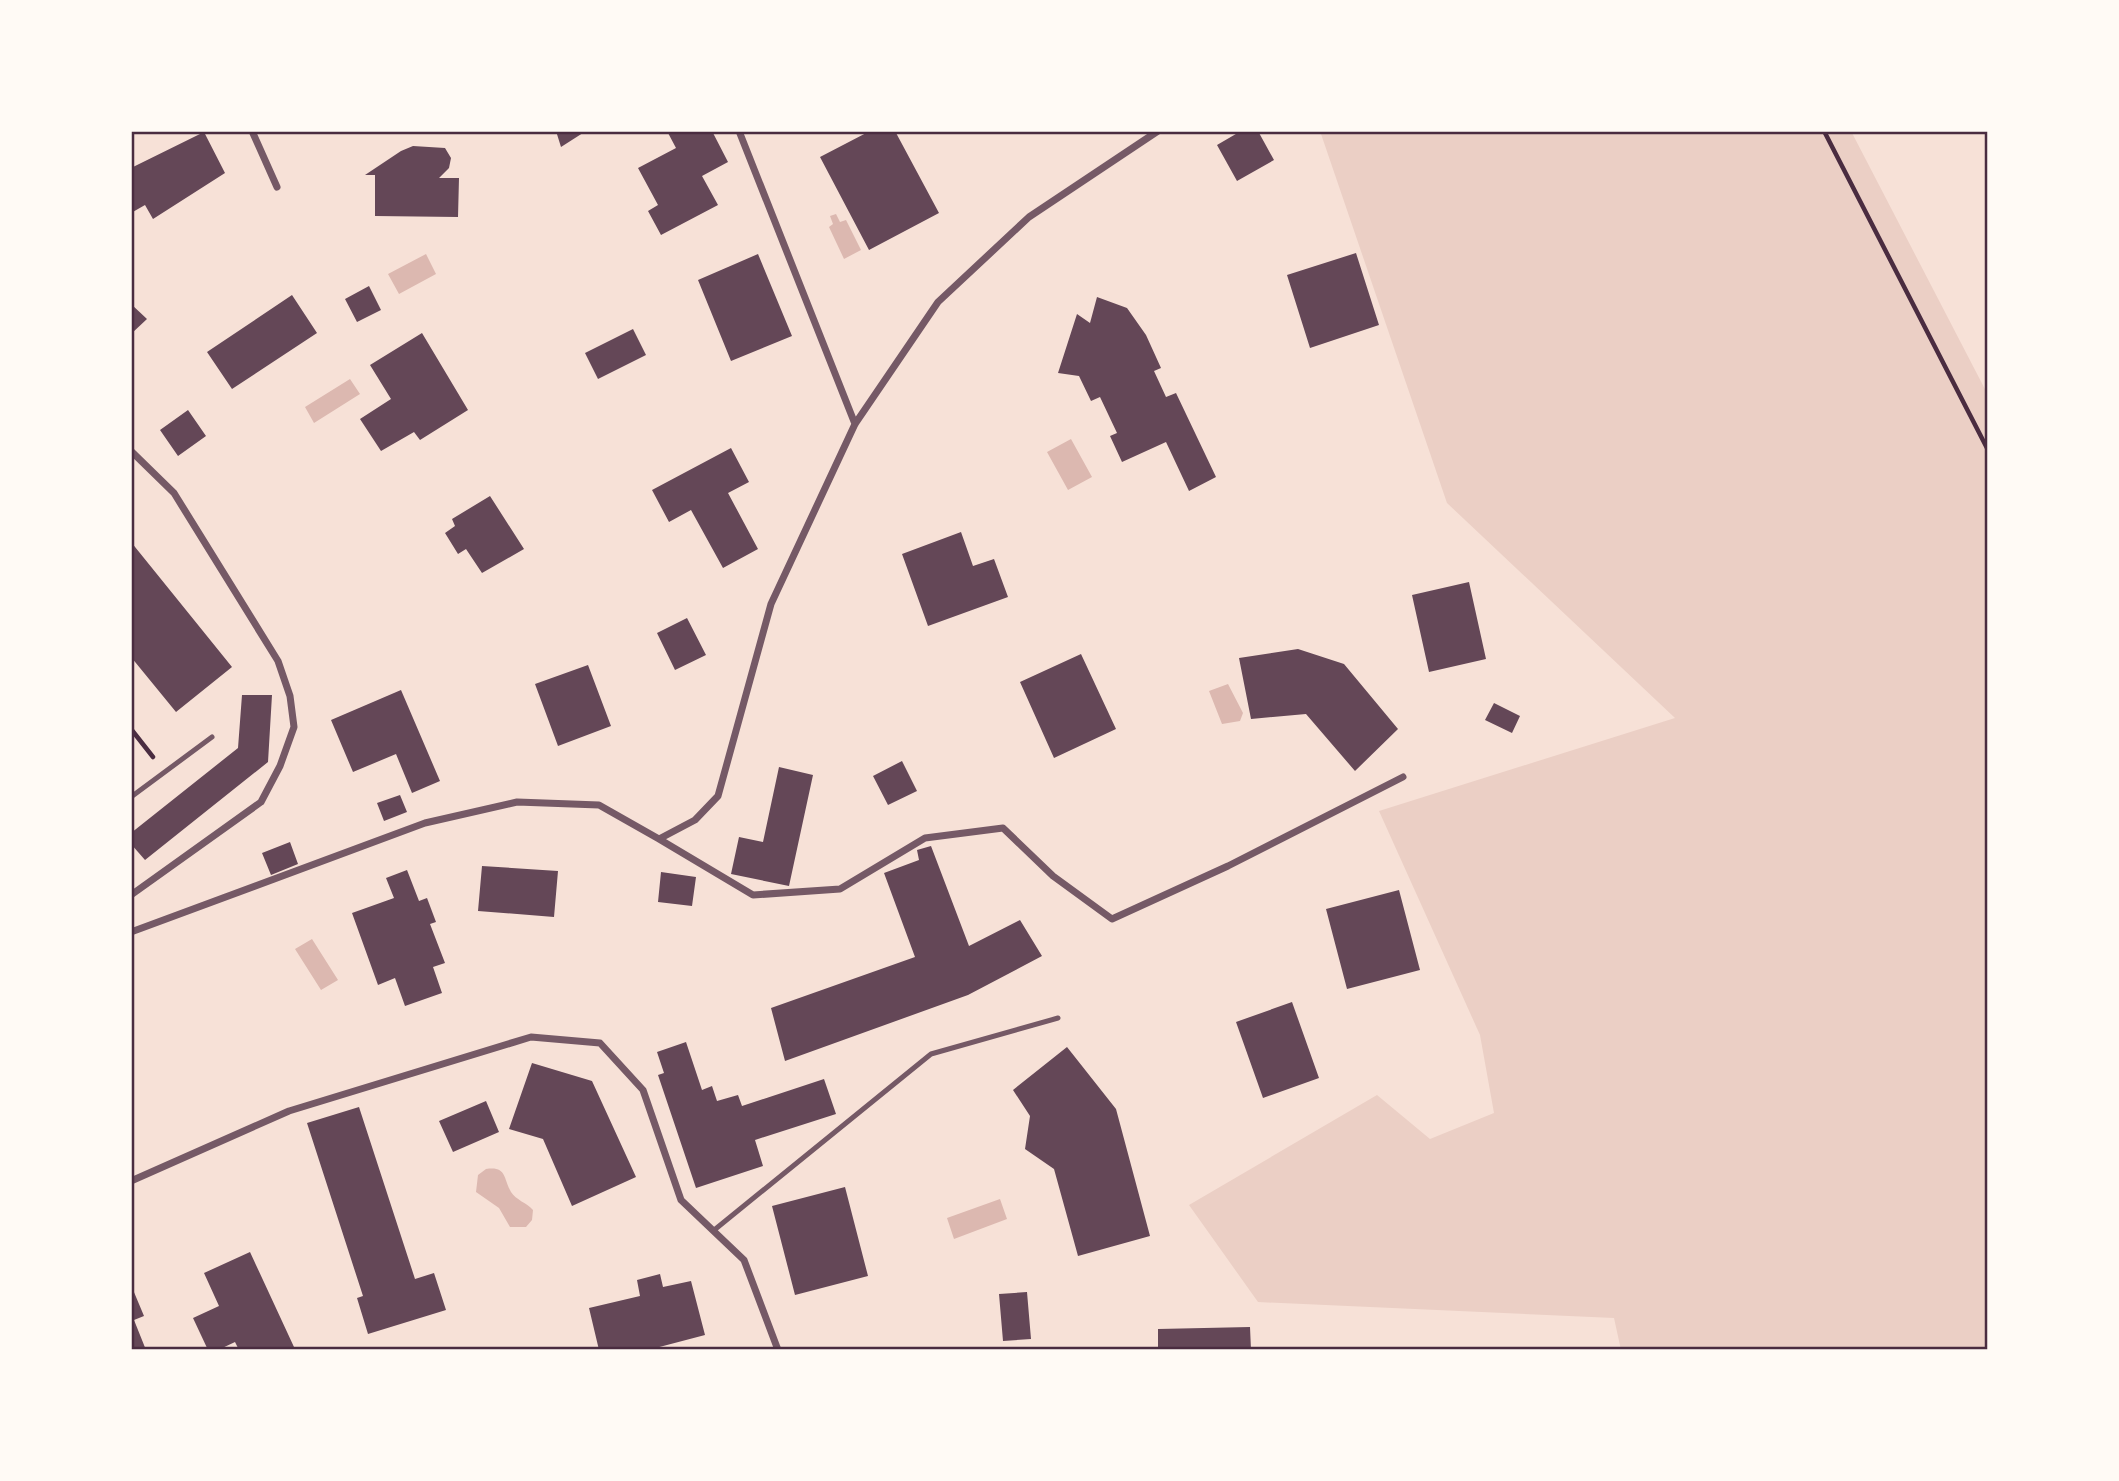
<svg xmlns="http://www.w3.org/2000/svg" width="2119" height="1481" font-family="Literata,serif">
<rect width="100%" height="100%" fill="#f7e1d7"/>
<path fill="#ebcfc5" d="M 1320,131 L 1851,131 L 1988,395 L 1988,1350 L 1621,1350 L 1614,1318 L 1258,1302 L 1189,1205 L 1377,1095 L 1430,1139 L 1494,1113 L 1480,1035 L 1379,811 L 1675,718 L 1447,503 Z"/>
<path fill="#dcb8b0" d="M 836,214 L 840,222 L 846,220 L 861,250 L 844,259 L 829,227 L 833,224 L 830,216 Z
M 426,254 L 436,274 L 399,294 L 388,274 Z
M 350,379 L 360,394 L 314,423 L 305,407 Z
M 1071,439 L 1092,477 L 1068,490 L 1047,452 Z
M 1228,684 L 1243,713 L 1240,721 L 1222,724 L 1209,691 Z
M 312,939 L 338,980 L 321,990 L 295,949 Z
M 486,1169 C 507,1166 503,1178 511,1192 C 516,1200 527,1203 533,1210 L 532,1220 L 526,1227 L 510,1227 L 499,1208 L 476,1192 L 478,1175 Z
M 1000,1199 L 1007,1219 L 954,1239 L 947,1218 Z"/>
<path fill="#644757" d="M 556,131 L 586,131 L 561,147 Z
M 667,131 L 712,131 L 728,162 L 702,176 L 718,205 L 661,235 L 648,211 L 658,205 L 638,168 L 676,148 Z
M 870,131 L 895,131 L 939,213 L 869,250 L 820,157 Z
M 1241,131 L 1258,131 L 1274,160 L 1237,181 L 1217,145 Z
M 204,132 L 225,173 L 153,219 L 145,205 L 131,213 L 131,168 Z
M 413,146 L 445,148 L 451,158 L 449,168 L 439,178 L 459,178 L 458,217 L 375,216 L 375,175 L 365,175 L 401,151 Z
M 1356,253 L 1379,325 L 1310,348 L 1287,275 Z
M 758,254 L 792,336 L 731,361 L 698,280 Z
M 369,286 L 381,310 L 357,322 L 345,299 Z
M 292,295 L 317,333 L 232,389 L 207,352 Z
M 1097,297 L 1127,308 L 1146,335 L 1161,368 L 1154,371 L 1166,397 L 1176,393 L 1216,477 L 1189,491 L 1166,442 L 1122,462 L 1110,436 L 1117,433 L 1100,397 L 1091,401 L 1079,376 L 1058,373 L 1077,314 L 1090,323 Z
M 131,304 L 147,319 L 131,334 Z
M 633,329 L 646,355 L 598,379 L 585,353 Z
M 422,333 L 468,410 L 420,440 L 414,432 L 381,451 L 360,419 L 391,399 L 370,365 Z
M 188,410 L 206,436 L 178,456 L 160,430 Z
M 731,448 L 749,482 L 728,493 L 758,549 L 723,568 L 691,510 L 669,522 L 652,490 Z
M 490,496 L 524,549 L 482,573 L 466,549 L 458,554 L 445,533 L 455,526 L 452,519 Z
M 961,532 L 973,566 L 994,559 L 1008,597 L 928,626 L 902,554 Z
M 131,542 L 232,667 L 176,712 L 131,657 Z
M 1469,582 L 1486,659 L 1429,672 L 1412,595 Z
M 687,618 L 706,655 L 675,670 L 657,633 Z
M 1298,649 L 1344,664 L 1398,729 L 1355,771 L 1306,714 L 1251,719 L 1239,658 Z
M 1081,654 L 1116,729 L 1054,758 L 1020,682 Z
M 588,665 L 611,726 L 558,746 L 535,684 Z
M 401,690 L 440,781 L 412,793 L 396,754 L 353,772 L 331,720 Z
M 242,695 L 272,695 L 268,762 L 145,860 L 131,844 L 131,833 L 238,748 Z
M 1494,703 L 1520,716 L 1512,733 L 1485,720 Z
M 902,761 L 917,791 L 888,805 L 873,776 Z
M 779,767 L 813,775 L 789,886 L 731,874 L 739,837 L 763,842 Z
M 400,795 L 407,812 L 384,821 L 377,803 Z
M 290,842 L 298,864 L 271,875 L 262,853 Z
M 931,846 L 969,946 L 1020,920 L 1042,956 L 968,995 L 785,1061 L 771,1008 L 915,957 L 884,873 L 919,860 L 917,850 Z
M 482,866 L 558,871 L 554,917 L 478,911 Z
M 407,870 L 419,901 L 427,898 L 436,922 L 430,924 L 445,963 L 433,967 L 442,993 L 405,1006 L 395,978 L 378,985 L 352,913 L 394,898 L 386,878 Z
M 661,872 L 696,877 L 692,906 L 658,902 Z
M 1399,890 L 1420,970 L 1347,989 L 1326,909 Z
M 1292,1002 L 1319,1078 L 1263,1098 L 1236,1022 Z
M 686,1042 L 702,1090 L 712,1086 L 717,1101 L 738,1095 L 742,1106 L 824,1079 L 836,1114 L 755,1140 L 763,1166 L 696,1188 L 658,1075 L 664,1073 L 657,1052 Z
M 1067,1047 L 1116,1109 L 1150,1236 L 1078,1256 L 1054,1169 L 1025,1149 L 1030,1116 L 1013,1090 Z
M 532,1063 L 592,1081 L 636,1177 L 572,1206 L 543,1139 L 509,1129 Z
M 486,1101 L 499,1132 L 453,1152 L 439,1121 Z
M 359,1107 L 415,1279 L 434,1273 L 446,1310 L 368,1334 L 357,1298 L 363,1296 L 307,1123 Z
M 845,1187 L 868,1276 L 795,1295 L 772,1206 Z
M 250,1252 L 294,1347 L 287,1350 L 239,1350 L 235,1342 L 218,1350 L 208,1350 L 193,1318 L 219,1306 L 204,1273 Z
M 660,1274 L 663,1287 L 691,1281 L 705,1335 L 648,1350 L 599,1350 L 589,1308 L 640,1296 L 637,1280 Z
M 131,1285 L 144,1316 L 134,1320 L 146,1350 L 131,1350 Z
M 1027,1292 L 1031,1339 L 1003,1341 L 999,1294 Z
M 1250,1327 L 1251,1350 L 1158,1350 L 1158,1329 Z"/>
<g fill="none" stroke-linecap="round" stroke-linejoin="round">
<path stroke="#4a2c40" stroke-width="4.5" d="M 1824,131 L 1988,450
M 131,729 L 153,757"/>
<path stroke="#755966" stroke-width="5" d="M 131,797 L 212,737
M 713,1231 L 931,1054 L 1058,1018"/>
<path stroke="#755966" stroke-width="7" d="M 252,131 L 277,187
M 739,131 L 855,424
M 131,451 L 174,493 L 278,661 L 290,696 L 294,727 L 280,766 L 261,802 L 131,895
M 659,839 L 753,895 L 840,889 L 925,838 L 1003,828 L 1053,876 L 1112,919 L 1228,866 L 1403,777
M 131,932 L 425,823 L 517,802 L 599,805 L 659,839 L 695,820 L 718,796 L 771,604 L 855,424 L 938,302 L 1029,217 L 1158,131
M 131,1181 L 289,1111 L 531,1037 L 600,1043 L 643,1090 L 681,1200 L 744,1260 L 778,1350"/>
</g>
<rect width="2119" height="1481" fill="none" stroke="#fffaf5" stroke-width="266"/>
<rect x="133" y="133" width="1853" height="1215" fill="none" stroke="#4a2c40" stroke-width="2.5"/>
</svg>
